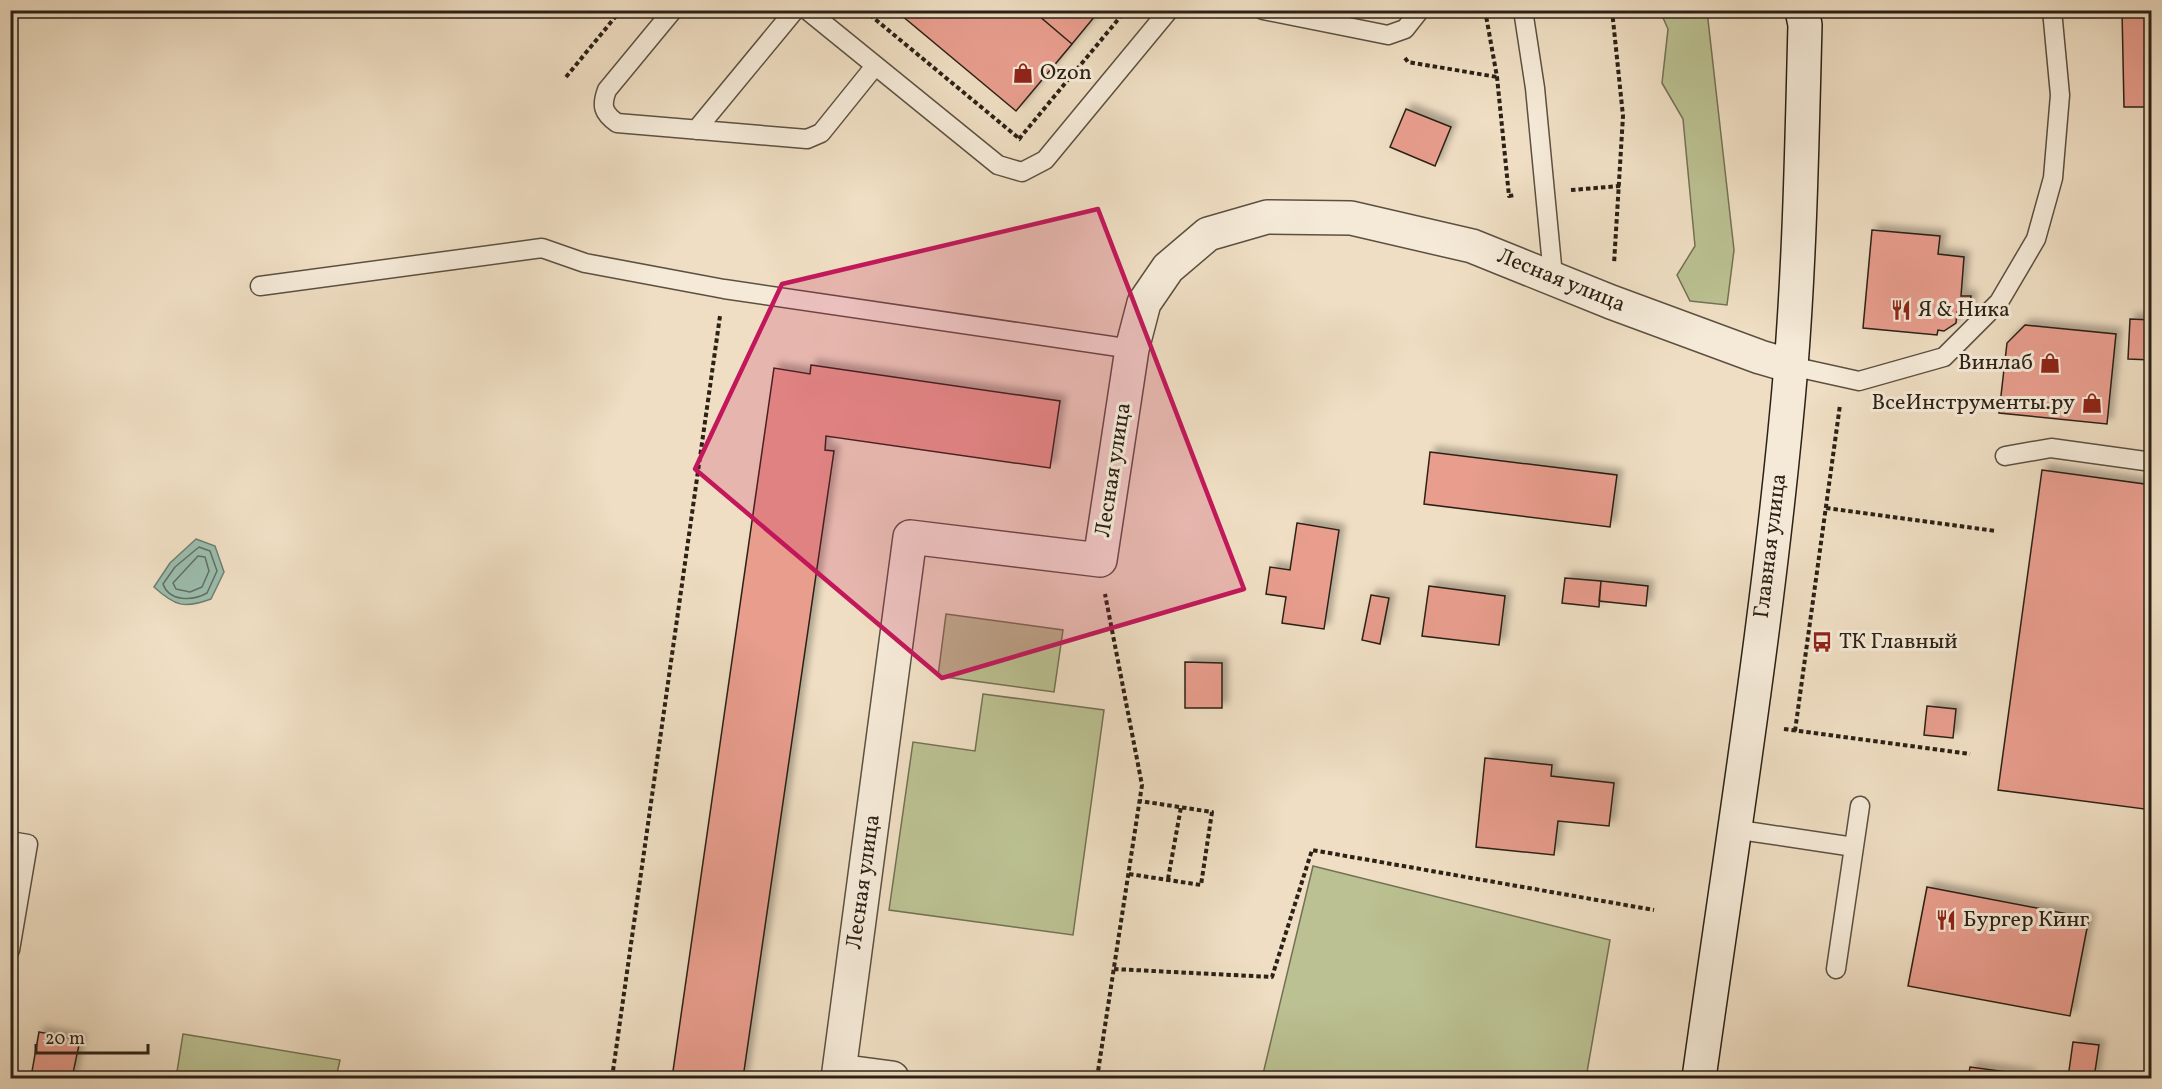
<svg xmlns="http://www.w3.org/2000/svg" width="2162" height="1089" font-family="Vollkorn,serif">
<defs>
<filter id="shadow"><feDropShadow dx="5.5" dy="-5.5" stdDeviation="3" flood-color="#0004"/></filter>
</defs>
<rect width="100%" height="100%" fill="#efdec3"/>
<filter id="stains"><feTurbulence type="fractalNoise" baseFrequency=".00333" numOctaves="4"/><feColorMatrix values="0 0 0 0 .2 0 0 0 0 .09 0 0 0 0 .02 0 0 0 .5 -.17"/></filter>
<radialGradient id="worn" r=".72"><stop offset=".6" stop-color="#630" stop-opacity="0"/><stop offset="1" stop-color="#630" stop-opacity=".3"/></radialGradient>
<path fill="#bbc192" stroke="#737154" stroke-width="1.5" d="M 1660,11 L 1707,11 L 1734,250 L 1727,305 L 1690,301 L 1677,275 L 1695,246 L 1683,119 L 1662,83 L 1668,29 Z
M 946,614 L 1063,630 L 1054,692 L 938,676 Z
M 983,694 L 1104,710 L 1073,935 L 889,910 L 913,742 L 975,751 Z
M 1313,866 L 1610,940 L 1586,1078 L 1262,1078 Z
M 183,1034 L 340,1060 L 336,1078 L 176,1078 Z"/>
<path fill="#9bbdad" stroke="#6e7f71" stroke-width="1.5" d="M 196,539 L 215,546 L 224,572 L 211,599 C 184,609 175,606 154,587 L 170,563 Z"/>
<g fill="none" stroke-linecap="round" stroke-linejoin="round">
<path stroke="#636f62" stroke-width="1.5" d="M 199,547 L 210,551 L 217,571 L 207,593 C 193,601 169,602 163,584 L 175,567 Z
M 198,556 L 205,557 L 209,571 L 202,587 L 190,592 L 176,589 L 173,583 Z"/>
</g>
<path fill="#e89d8d" stroke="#2b2116" stroke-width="1.5" filter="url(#shadow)" d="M 895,10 L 1032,10 L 1072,44 L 1016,111 Z
M 1032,10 L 1100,10 L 1072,44 Z
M 2122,10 L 2152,10 L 2152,107 L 2124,107 Z
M 1406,109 L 1451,127 L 1435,166 L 1390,147 Z
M 1872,230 L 1940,236 L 1938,254 L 1964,257 L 1961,296 L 1971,296 L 1969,313 L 1957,312 L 1956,323 L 1944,331 L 1938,330 L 1937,335 L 1863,328 Z
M 2130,319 L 2152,320 L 2152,360 L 2128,359 Z
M 2025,325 L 2116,334 L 2107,424 L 1999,413 L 2007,343 Z
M 811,365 L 1060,401 L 1050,468 L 826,436 L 825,450 L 834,451 L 743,1078 L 672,1078 L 774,368 L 810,374 Z
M 1430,452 L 1617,475 L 1610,527 L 1424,504 Z
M 2042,470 L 2152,485 L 2152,810 L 1998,790 Z
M 1297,523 L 1339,530 L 1324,629 L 1282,623 L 1286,597 L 1266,594 L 1270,567 L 1290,570 Z
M 1565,578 L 1601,581 L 1599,607 L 1562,603 Z
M 1601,581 L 1648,586 L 1646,606 L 1599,601 Z
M 1429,586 L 1505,596 L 1499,645 L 1422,636 Z
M 1371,595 L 1389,598 L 1380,644 L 1362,640 Z
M 1185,662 L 1222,663 L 1222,708 L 1185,708 Z
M 1927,706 L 1956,709 L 1953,738 L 1924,735 Z
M 1485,758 L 1552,765 L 1551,776 L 1614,783 L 1609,826 L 1558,821 L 1554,855 L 1476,847 Z
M 1927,887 L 2089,918 L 2070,1016 L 1908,986 Z
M 39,1032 L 80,1040 L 72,1078 L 31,1077 Z
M 2073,1042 L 2099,1045 L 2094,1078 L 2068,1078 Z
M 1970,1067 L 2030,1075 L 2029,1078 L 1968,1078 Z"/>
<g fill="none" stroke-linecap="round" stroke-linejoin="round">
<g stroke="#5c5041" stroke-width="21">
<path id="service" d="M 673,10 L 607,90 C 601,106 603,113 617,123 L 807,139 L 821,133 L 875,66
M 807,10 L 998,165 L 1022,172 L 1045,160 L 1169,10
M 1263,10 L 1388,35 L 1405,29 L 1420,10
M 1523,10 L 1535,88 L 1553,276
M 696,130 L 795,10
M 260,286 L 542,248 L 585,263 L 724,289 L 1132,349
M 1791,366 L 1859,381 L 1944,357 L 1999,302 L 2036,239 L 2053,178 L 2060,95 L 2052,10
M 2005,456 L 2051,448 L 2152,462
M 1733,829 L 1854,847
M 10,841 L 28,844 L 10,950
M 1836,969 L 1860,806"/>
</g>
<g stroke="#5c5041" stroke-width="36">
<path id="minor" d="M 892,1078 L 839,1071 L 910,537 L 1100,560 L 1132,349 L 1144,303 L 1168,268 L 1208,234 L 1267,217 L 1351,218 L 1472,246 L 1611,302 L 1760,357 L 1791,366"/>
</g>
<g stroke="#2b2116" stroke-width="36">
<path id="secondary" d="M 1699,1078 C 1732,841 1771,604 1791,366 C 1800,252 1802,139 1805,25 L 1802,10"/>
</g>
<path stroke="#2b2116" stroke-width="4" stroke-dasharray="4.5 3" stroke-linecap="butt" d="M 864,10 L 1021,140
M 1485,10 L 1497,77 L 1509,196 L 1516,195
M 1612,10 L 1623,116 L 1614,264
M 1405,58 L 1408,62 L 1497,77
M 566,77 L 621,10
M 1019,139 L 1126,10
M 1571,190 L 1620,186
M 1826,508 L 1996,531
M 1784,729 L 1970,754
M 1795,731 L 1840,405
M 1129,874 L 1201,885 L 1212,812 L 1140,801
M 1168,879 L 1181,807
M 1114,969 L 1272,977 L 1312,850 L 1654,910
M 612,1078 L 720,316
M 1097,1078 L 1142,785 L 1105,594"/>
<use href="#service" stroke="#f5ead8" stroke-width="18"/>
<use href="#minor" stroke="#f5ead8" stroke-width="33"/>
<use href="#secondary" stroke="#f5ead8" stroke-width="33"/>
</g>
<path fill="#c2185b" fill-opacity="0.2" stroke="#c2185b" stroke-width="4.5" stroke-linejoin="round" d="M 1098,209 L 1244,589 L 942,678 L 695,469 L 782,284 Z"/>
<defs>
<g id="shop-bare" transform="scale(1.62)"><path d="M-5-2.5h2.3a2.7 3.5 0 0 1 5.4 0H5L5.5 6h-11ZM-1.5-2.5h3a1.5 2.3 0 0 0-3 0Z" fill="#8f2418" stroke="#f5ead8" stroke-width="2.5" paint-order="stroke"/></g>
<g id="restaurant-bare" transform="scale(1.62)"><path d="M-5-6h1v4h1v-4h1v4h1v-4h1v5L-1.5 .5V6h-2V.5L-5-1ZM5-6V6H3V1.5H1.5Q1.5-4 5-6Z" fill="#8f2418" stroke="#f5ead8" stroke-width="2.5" paint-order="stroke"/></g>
<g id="bus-bare" transform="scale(1.62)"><path d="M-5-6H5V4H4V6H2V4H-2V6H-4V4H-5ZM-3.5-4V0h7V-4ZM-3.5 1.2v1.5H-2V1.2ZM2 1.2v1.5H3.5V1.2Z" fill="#8f2418" stroke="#f5ead8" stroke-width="2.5" paint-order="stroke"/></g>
</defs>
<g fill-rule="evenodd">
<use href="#shop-bare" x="1023" y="73"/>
<use href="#restaurant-bare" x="1901" y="310"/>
<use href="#shop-bare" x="2050" y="363"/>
<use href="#shop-bare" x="2092" y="403"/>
<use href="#bus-bare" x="1822" y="642"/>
<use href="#restaurant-bare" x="1946" y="920"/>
</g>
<g text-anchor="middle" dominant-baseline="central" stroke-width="6" stroke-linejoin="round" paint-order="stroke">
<g font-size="22" fill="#2b2116" stroke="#f5ead8" text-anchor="start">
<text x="1040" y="73">Ozon</text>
<text x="1918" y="310">Я &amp; Ника</text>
<text x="2033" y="363" text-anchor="end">Винлаб</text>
<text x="2075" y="403" text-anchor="end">ВсеИнструменты.ру</text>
<text x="1839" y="642">ТК Главный</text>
<text x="1963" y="920">Бургер Кинг</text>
</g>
<g font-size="22" fill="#2b2116" stroke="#f5ead8">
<text transform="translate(1561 281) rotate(22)">Лесная улица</text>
<text transform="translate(1114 470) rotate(-81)">Лесная улица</text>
<text transform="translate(1771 546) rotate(-83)">Главная улица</text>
<text transform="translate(864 882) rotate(-82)">Лесная улица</text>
</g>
</g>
<rect width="2162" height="1089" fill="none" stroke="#efdec3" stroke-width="36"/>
<rect x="12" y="12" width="2138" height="1065" fill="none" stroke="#2b2116" stroke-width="3"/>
<rect x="18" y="18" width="2126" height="1053" fill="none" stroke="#2b2116" stroke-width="1.5"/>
<path d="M36 1044v9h112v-9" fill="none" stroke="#2b2116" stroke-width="3"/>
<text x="45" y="1044" font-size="18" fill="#2b2116" stroke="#f5ead8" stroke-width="4.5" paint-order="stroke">20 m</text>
<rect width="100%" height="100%" filter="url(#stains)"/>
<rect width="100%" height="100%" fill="url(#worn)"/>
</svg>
